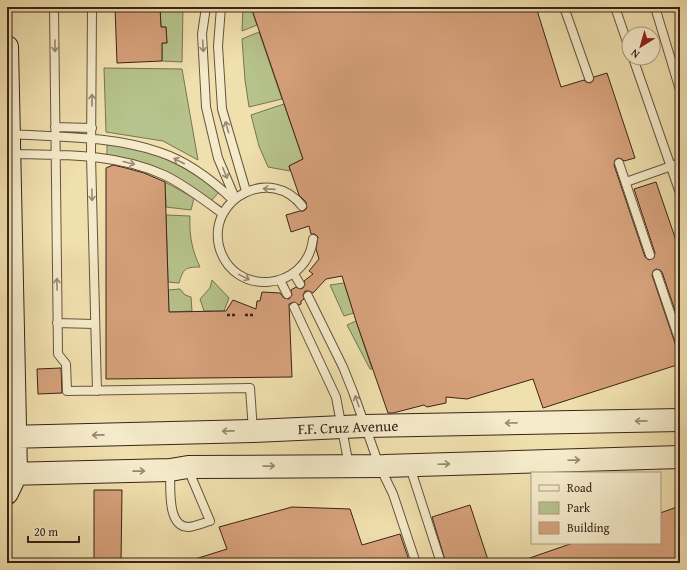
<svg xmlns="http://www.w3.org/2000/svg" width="687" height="570" font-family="'Gentium Book Plus',serif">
<rect width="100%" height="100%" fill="#f0e0ae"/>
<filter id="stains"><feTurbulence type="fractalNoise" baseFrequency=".005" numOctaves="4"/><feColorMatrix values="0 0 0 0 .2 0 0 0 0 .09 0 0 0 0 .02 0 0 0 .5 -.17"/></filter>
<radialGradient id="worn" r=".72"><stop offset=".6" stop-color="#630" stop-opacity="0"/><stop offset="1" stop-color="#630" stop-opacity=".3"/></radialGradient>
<path fill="#b7c38c" stroke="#797352" d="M 160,7 L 183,7 L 182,62 L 162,61 L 162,43 L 167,43 L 166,27 L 161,27 Z
M 243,7 L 251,7 L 257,25 L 242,31 Z
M 259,32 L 282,99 L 249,107 L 245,80 L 242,39 Z
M 104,68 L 182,69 L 198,160 L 163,141 L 106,132 Z
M 284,104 L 303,159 L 289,166 L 290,171 L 268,167 L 259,146 L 251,115 Z
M 107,145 C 149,146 187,167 219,192 L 211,201 L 197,191 L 107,156 Z
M 165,182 L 194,198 L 191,210 L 166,207 Z
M 166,215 L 190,216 C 189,235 192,250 200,267 C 185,267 183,269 179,283 L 168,282 Z
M 212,280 L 229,298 L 224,311 L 204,311 L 200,299 L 210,288 Z
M 344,283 L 354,313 L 344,316 L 330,285 Z
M 180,289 L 185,295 L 191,297 L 192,311 L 169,312 L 168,290 Z
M 356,321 L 372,369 L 370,369 L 347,325 Z"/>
<path fill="#d6a17b" stroke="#3b2319" d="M 115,7 L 160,7 L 161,27 L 166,27 L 167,43 L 162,43 L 162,61 L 117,63 Z
M 251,7 L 536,7 L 561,87 L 584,80 L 586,82 L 590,83 L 593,81 L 594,77 L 607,73 L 635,158 L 624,161 L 622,159 L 618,158 L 615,160 L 614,165 L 645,257 L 649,260 L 654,258 L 655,253 L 634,189 L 656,182 L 680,252 L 680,325 L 662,272 L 660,270 L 656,269 L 653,271 L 652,275 L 680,358 L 680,364 L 543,408 L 533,379 L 467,399 L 446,397 L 446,403 L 427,407 L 424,405 L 393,413 L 388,413 L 356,321 L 342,276 L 326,279 L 313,293 L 309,291 L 305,291 L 303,295 L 304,299 L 301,301 L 301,304 L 299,305 L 294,302 L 289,304 L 292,377 L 106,379 L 106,168 L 113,165 L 126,168 L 144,173 L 165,182 L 169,312 L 226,311 L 233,300 L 256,309 L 257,301 L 260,301 L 262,292 L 280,293 L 284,298 L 289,299 L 292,295 L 291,290 L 296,287 L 300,289 L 303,288 L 305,284 L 304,281 L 313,274 L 309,271 L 319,259 L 316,249 L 318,237 L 315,234 L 311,234 L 309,226 L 291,232 L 286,215 L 300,211 L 304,211 L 307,208 L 306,202 L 299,195 L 289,166 L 303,159 Z
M 61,368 L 62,393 L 38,394 L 37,369 Z
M 94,490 L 122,490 L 121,563 L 94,563 Z
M 470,505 L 489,563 L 446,563 L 432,517 Z
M 680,506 L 680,563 L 521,563 L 521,561 L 573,543 L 660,543 L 660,513 Z
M 292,507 L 350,509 L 362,545 L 400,534 L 410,563 L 193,563 L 192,560 L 227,549 L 219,527 Z"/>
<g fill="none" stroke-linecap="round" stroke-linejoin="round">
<g stroke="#68523e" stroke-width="10">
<path id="lane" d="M 54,7 L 58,354 L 66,364 L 67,391 L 250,388 L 253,431
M 92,7 L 91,156 L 97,391
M 206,7 L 202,34 L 206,107 L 218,158 L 235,198
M 221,7 L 218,46 L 222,109 L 246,191
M 564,7 L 589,78
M 615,7 L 629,48
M 655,7 L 680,90
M 633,58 L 680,193
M 55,127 L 92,128
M 10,134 C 60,137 112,136 159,152 C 187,161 212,180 233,200
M 10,154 C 62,155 116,153 164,175 C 185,185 204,200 223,214
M 619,163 L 650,255
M 626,182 L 680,163
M 302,206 C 272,166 208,197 219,246 C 232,298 307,292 313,239
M 294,274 L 300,284
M 657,274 L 680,342
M 280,280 L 287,294
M 308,296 L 343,367 L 353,392 L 379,465 L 393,494 L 416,563
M 294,307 L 336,397 L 349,466
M 57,323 L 95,324
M 410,467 L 441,563
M 170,471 C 171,485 166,528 189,527 C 196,526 203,523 210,521 L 188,469"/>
</g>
<g stroke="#3b2319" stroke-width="24">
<path id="secondary" d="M 7,47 L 16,474 L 7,493
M 7,437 L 253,431 L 365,426 L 680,420
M 7,474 L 170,470 L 188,467 L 384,466 L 680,457"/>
</g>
<path stroke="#3b2319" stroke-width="2.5" stroke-dasharray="3 2" stroke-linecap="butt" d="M 227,315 L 236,315
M 245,315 L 255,315"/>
<use href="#lane" stroke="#f5ebca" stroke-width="8"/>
<use href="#secondary" stroke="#f5ebca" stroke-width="22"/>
</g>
<defs><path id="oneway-shaft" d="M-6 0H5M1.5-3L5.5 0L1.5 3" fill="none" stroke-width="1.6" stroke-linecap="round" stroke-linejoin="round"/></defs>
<g stroke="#988772">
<use href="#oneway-shaft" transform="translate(55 46) rotate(90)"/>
<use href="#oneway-shaft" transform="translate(203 46) rotate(87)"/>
<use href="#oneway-shaft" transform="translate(92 100) rotate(-90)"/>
<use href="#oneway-shaft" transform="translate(227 127) rotate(-106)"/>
<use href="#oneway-shaft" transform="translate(179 161) rotate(-153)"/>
<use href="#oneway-shaft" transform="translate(129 163) rotate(14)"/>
<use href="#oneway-shaft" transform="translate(225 173) rotate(67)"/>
<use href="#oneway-shaft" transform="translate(269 189) rotate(-176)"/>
<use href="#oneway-shaft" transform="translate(92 195) rotate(89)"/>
<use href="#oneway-shaft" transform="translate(244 277) rotate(26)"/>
<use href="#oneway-shaft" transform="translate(57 284) rotate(-91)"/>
<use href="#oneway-shaft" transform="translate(357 401) rotate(-109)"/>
<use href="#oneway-shaft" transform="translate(641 421) rotate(179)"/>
<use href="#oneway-shaft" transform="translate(511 423) rotate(179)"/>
<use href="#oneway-shaft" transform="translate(228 431) rotate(179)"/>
<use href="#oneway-shaft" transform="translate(98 435) rotate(179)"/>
<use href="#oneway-shaft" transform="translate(574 460) rotate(-2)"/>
<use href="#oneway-shaft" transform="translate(444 464) rotate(-2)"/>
<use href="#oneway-shaft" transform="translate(269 466) rotate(-1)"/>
<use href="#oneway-shaft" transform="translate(139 471) rotate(-1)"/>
</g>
<g text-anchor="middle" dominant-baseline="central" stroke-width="4" stroke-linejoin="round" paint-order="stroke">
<g font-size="15" fill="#3b2319" stroke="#f5ebca">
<text transform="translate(348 427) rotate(-2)">F.F. Cruz Avenue</text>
</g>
</g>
<rect width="687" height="570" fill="none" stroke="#f0e0ae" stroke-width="24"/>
<rect x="8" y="8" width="671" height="554" fill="none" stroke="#3b2319" stroke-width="2"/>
<rect x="12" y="12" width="663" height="546" fill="none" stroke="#3b2319"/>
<rect x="531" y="472" width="130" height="72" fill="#f5ebca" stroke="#ab9b83"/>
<rect x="539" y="485" width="20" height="6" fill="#f5ebca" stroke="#ab9b83"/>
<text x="567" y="492" font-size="12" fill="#3b2319">Road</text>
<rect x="539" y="502" width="20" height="12" fill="#b7c38c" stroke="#ab9b83"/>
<text x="567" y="512" font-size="12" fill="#3b2319">Park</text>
<rect x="539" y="522" width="20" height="12" fill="#d6a17b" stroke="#ab9b83"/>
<text x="567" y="532" font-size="12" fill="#3b2319">Building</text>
<g transform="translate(641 46) rotate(217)"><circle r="19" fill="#f5ebca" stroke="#ab9b83"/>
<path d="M0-3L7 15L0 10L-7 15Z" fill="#8f2418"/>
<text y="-6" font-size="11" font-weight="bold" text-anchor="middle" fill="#3b2319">N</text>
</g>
<path d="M28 536v6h51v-6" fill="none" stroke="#3b2319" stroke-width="2"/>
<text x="34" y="536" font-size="12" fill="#3b2319" stroke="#f5ebca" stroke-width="3" paint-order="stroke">20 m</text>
<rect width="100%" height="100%" filter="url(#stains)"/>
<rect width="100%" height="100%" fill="url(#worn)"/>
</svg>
